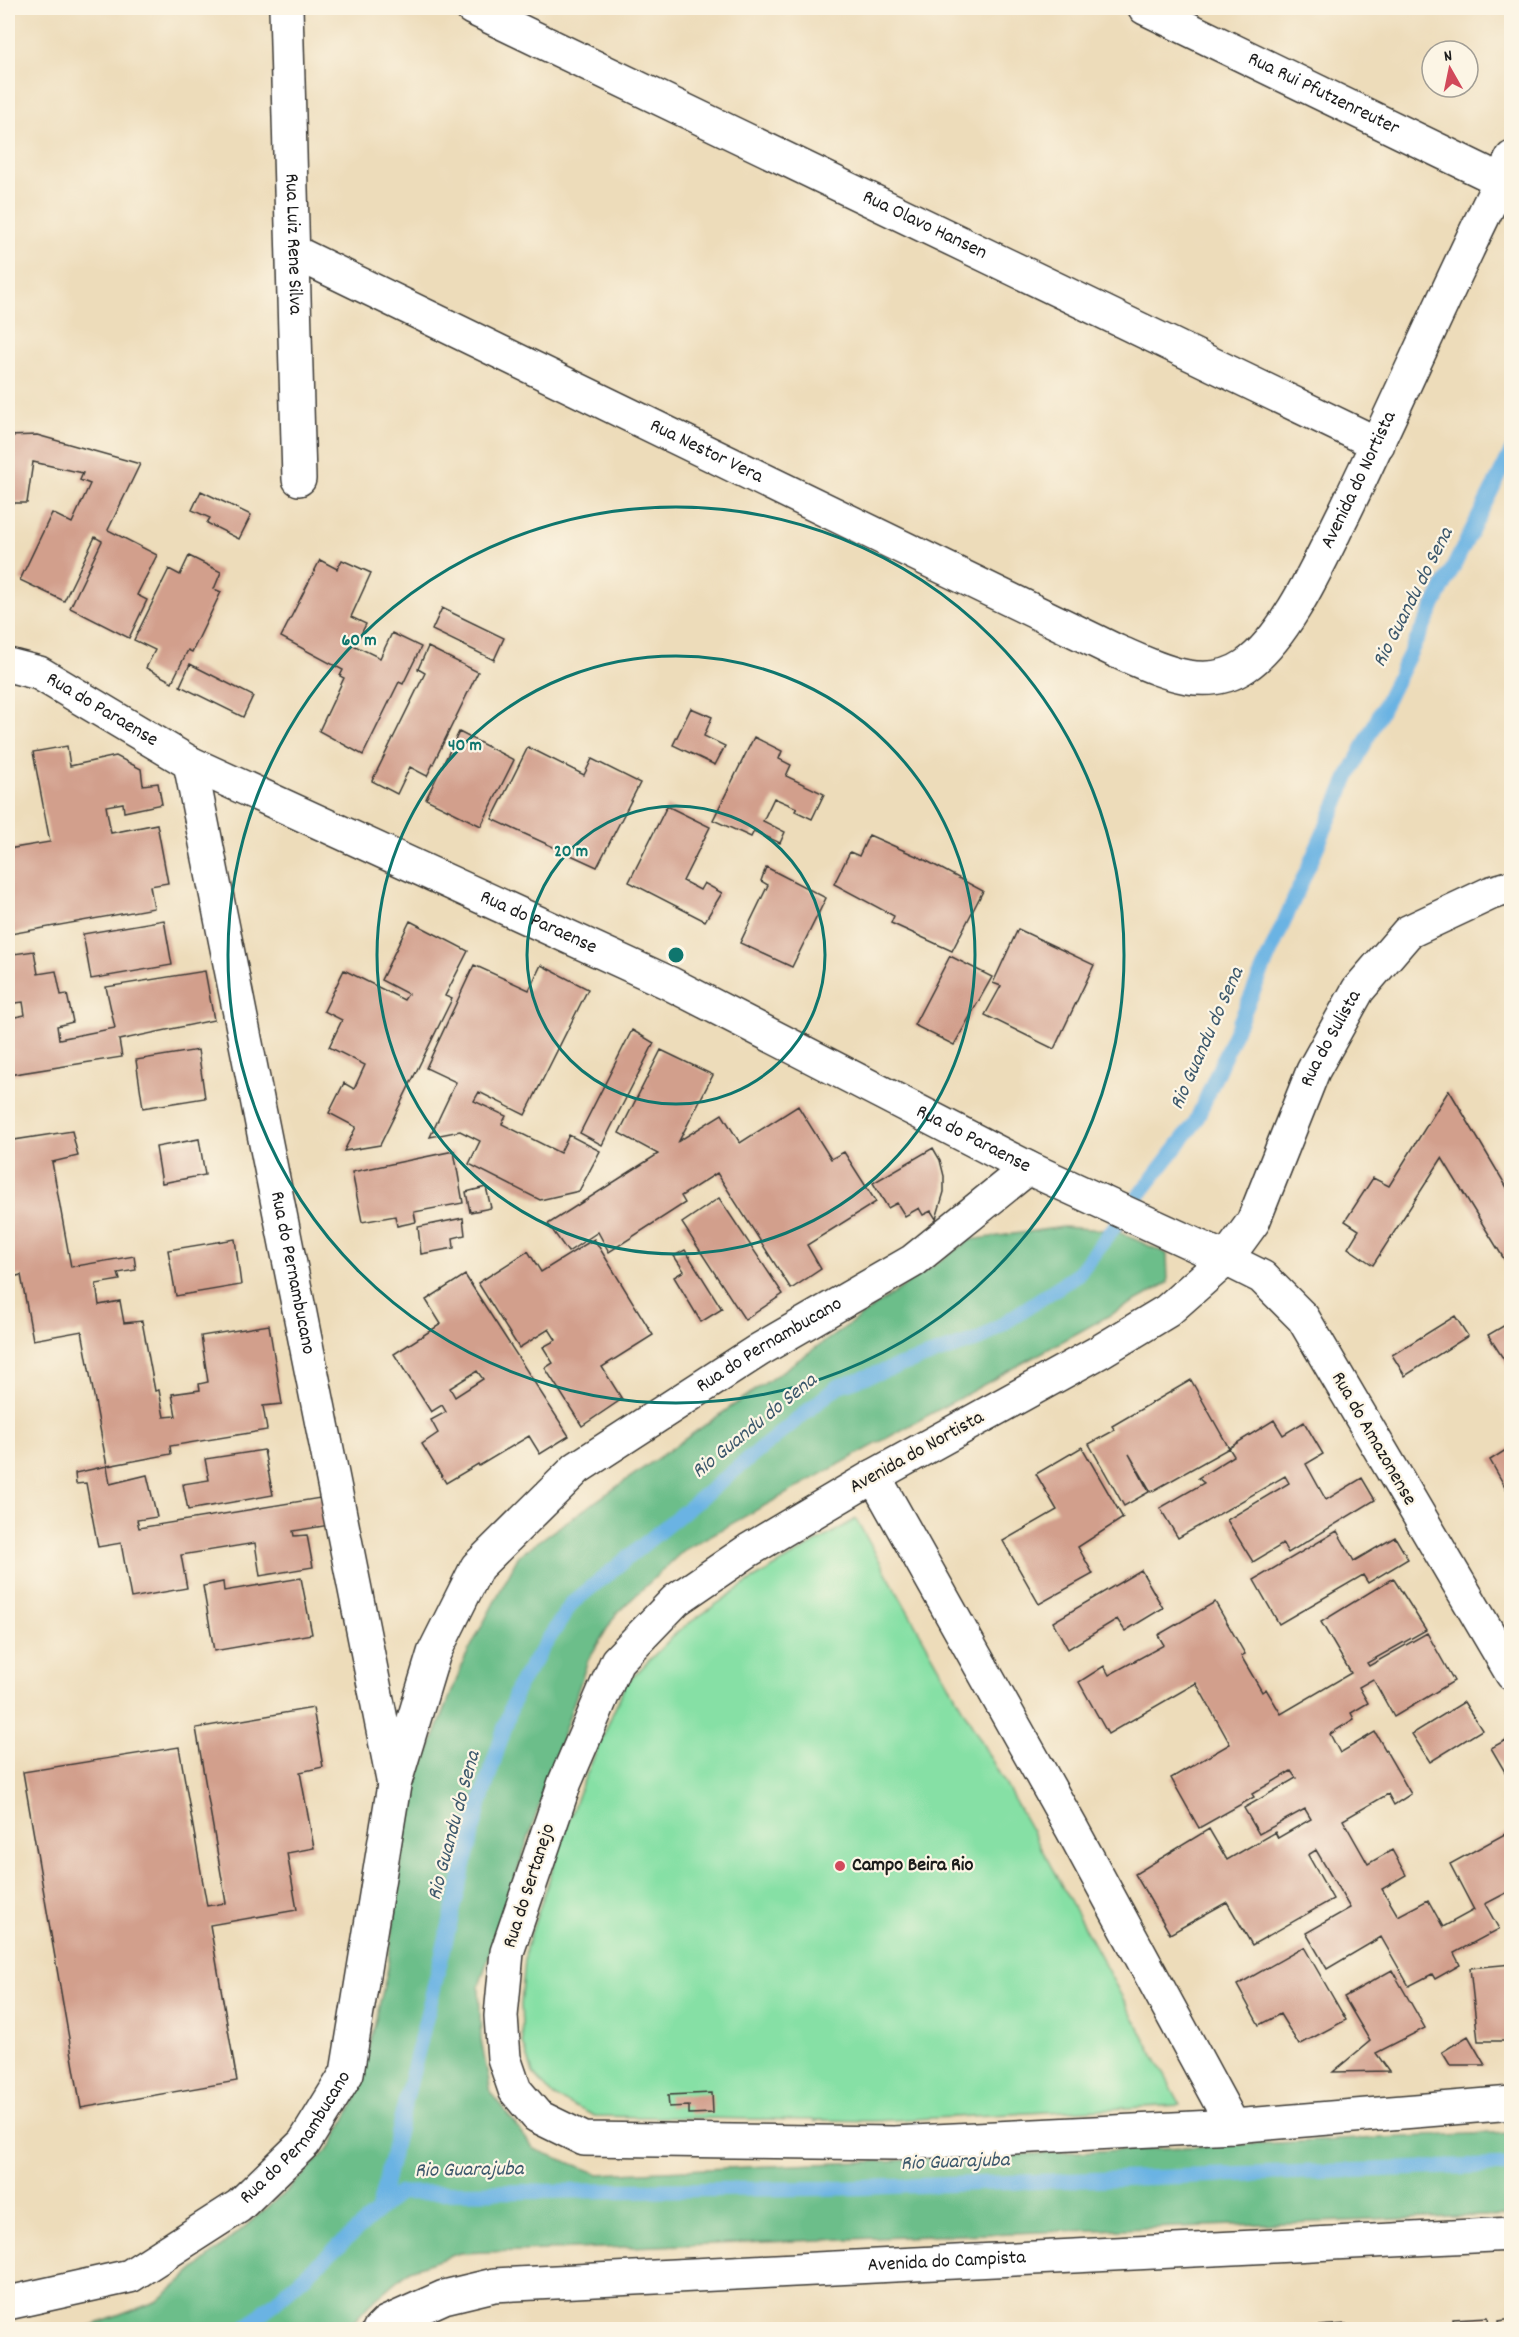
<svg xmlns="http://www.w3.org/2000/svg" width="1519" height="2337" font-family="Dekko,sans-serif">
<rect width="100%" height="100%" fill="#fcf5e5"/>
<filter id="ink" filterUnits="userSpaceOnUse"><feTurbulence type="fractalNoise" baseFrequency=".0167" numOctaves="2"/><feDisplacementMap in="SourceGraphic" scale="12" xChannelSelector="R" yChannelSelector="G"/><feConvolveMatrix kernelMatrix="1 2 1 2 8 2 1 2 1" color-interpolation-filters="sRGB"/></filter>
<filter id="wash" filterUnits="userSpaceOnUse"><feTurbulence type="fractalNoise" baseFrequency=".008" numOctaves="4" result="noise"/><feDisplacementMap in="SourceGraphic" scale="24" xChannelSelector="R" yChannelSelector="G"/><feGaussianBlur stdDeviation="1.35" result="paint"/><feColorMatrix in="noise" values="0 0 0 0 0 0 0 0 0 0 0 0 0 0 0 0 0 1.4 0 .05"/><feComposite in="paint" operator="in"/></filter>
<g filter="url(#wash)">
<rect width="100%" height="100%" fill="#eddcba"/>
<path fill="#86e0a5" stroke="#517e60" stroke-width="1.5" d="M 856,1519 L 1035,1837 L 1181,2105 L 875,2121 L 819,2120 L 815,2122 L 814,2120 L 595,2116 L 554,2097 L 533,2073 L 523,2043 L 521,2005 L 526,1948 L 578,1794 L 625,1685 L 678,1631 L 744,1585 Z"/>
<path fill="#6cbe8a" stroke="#446d53" stroke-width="1.5" d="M 1063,1227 L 1117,1231 L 1167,1254 L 1168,1283 L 684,1550 L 616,1614 L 588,1660 L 479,1986 L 481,2040 L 491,2093 L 534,2149 L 599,2174 L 1511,2132 L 1511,2215 L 460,2253 L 410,2270 L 369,2305 L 347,2329 L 80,2330 L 158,2301 L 291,2187 L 332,2145 L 358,2095 L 387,1973 L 409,1802 L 465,1658 L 519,1555 L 970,1240 Z"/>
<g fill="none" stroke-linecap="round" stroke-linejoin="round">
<path stroke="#6bb3e3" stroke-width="15" d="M 378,2211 L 479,1807 L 518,1686 L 572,1603 L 838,1386 L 980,1339 L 1078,1274 L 1195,1123 L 1349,775 L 1512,450
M 243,2330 L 399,2193 L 847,2188 L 1512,2165"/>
</g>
<g id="blocks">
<path fill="#d29f8c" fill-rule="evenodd" d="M 37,435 L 140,464 L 108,530 L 157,555 L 137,595 L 147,600 L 129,638 L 70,608 L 102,541 L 95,537 L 64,601 L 20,580 L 52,513 L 72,523 L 90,484 L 80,480 L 83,473 L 33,462 L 27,503 L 8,503 L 8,436 Z
M 201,491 L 251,515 L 239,539 L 207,523 L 210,518 L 192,510 Z
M 189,556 L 221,572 L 214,589 L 221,592 L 192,652 L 188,650 L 172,682 L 146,668 L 155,650 L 134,640 L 169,569 L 180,575 Z
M 320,560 L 337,569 L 342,560 L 371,573 L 351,617 L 366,624 L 355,646 L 380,658 L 392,633 L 421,647 L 403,684 L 399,682 L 363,755 L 319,731 L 344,678 L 340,676 L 343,670 L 281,637 Z
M 442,608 L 504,638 L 494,660 L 432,630 Z
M 428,647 L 478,672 L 427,776 L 410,767 L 397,794 L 372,781 L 425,673 L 418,669 Z
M 190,664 L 253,696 L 243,717 L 180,686 Z
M 691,708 L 712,717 L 704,736 L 725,746 L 715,765 L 673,745 Z
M 459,732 L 514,760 L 481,826 L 426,799 Z
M 754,737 L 782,751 L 779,759 L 791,765 L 786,776 L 824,794 L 812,819 L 795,811 L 797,808 L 774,798 L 763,821 L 785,832 L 780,843 L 754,831 L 751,837 L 713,820 Z
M 67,746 L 70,766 L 116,756 L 141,769 L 143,785 L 158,783 L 162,804 L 124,812 L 123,803 L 106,806 L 111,833 L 157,824 L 168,883 L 150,886 L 154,908 L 10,934 L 14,954 L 34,951 L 38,974 L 56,971 L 61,995 L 67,994 L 73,1022 L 57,1026 L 59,1039 L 115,1028 L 106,987 L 205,971 L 214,1020 L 119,1040 L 122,1057 L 8,1075 L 8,1010 L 10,1018 L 25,1015 L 23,1002 L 8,1004 L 8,849 L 50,842 L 33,752 Z
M 528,747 L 584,775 L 592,759 L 640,783 L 597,867 L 492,819 Z
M 667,806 L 710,827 L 683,881 L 700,890 L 704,883 L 722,893 L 705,921 L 629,882 Z
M 869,835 L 923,859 L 983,891 L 952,951 L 891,923 L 894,916 L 834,884 L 850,852 L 859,856 Z
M 766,867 L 826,898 L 792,967 L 740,943 L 768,885 L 761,881 Z
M 164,920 L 172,965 L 91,979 L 83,934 Z
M 410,921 L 468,951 L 445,996 L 452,999 L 380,1145 L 344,1151 L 356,1127 L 329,1113 L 344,1083 L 354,1089 L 365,1065 L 329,1047 L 342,1020 L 324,1011 L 344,970 L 404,1000 L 408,994 L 381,980 Z
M 1018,929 L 1094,965 L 1054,1049 L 985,1015 L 1001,986 L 993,983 Z
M 950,956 L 992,977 L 954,1045 L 914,1025 Z
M 474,965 L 529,990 L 541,965 L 588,989 L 525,1115 L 479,1092 L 474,1101 L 506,1116 L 502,1124 L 560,1153 L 569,1135 L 600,1151 L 579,1191 L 540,1200 L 469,1164 L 480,1141 L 460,1131 L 430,1137 L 456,1082 L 426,1068 Z
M 632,1030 L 654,1043 L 602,1145 L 580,1133 Z
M 198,1050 L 205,1098 L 143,1108 L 136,1060 Z
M 661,1050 L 713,1075 L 679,1141 L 722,1114 L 740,1143 L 798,1106 L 831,1159 L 844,1152 L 876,1202 L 807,1245 L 821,1269 L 791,1289 L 717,1173 L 681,1196 L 685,1203 L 609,1252 L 598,1232 L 568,1252 L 548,1224 L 658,1154 L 619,1133 Z
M 1449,1090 L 1512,1196 L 1512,1272 L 1442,1158 L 1373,1265 L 1348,1248 L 1359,1230 L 1345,1221 L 1373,1178 L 1389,1186 Z
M 72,1131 L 78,1156 L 52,1162 L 71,1267 L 134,1256 L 136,1270 L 118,1273 L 120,1280 L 96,1284 L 99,1305 L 120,1301 L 124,1323 L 142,1321 L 155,1391 L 159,1390 L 164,1417 L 176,1416 L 172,1394 L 200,1390 L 199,1384 L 208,1382 L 201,1336 L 269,1325 L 282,1404 L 263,1406 L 267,1430 L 170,1446 L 171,1454 L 107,1466 L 82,1331 L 33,1340 L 21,1275 L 8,1278 L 8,1141 Z
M 199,1139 L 205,1175 L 162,1183 L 156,1147 Z
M 933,1148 L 940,1160 L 944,1176 L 944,1192 L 936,1219 L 931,1211 L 923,1215 L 919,1208 L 905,1216 L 897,1203 L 888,1208 L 873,1183 Z
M 454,1151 L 463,1203 L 414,1212 L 416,1222 L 397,1226 L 395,1216 L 362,1222 L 352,1172 Z
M 486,1187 L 491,1208 L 470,1212 L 466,1192 Z
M 719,1198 L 783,1294 L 745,1320 L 682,1223 Z
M 463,1218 L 465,1235 L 453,1238 L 454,1248 L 421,1254 L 418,1227 Z
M 235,1239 L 241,1285 L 176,1296 L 168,1250 Z
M 594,1239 L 653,1335 L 602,1367 L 622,1399 L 582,1426 L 545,1368 L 553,1363 L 543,1347 L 556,1340 L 549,1329 L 519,1348 L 478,1283 L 528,1251 L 541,1272 Z
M 685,1250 L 722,1309 L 701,1322 L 674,1277 L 684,1271 L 674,1256 Z
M 465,1275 L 569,1436 L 540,1454 L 529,1436 L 479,1466 L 478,1464 L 446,1483 L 422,1444 L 438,1433 L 431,1420 L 446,1412 L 442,1405 L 431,1412 L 394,1354 L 441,1324 L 426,1300 ZM 477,1371 L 483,1379 L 455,1397 L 450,1388 Z
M 1455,1316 L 1468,1336 L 1405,1376 L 1392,1355 Z
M 1512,1321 L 1512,1372 L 1488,1335 Z
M 1191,1380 L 1229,1448 L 1274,1420 L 1283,1435 L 1304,1422 L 1323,1454 L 1306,1464 L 1326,1500 L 1362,1478 L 1375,1500 L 1288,1553 L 1283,1544 L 1253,1562 L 1227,1520 L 1289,1483 L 1285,1476 L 1178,1538 L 1160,1508 L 1204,1483 L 1198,1478 L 1234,1456 L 1229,1448 L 1151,1492 L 1129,1454 L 1149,1492 L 1124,1506 L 1089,1444 L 1115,1430 L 1112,1426 Z
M 1512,1446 L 1512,1499 L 1490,1460 Z
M 1082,1447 L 1123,1518 L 1078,1547 L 1093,1574 L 1039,1604 L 1003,1541 L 1057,1510 L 1036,1474 Z
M 264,1450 L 273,1495 L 188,1510 L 183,1484 L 209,1480 L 205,1459 Z
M 107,1466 L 110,1484 L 147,1475 L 157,1517 L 137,1520 L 139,1528 L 326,1497 L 330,1525 L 293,1531 L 294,1536 L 307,1535 L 313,1567 L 260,1576 L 255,1543 L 181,1555 L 187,1588 L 131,1598 L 121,1543 L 98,1547 L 86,1483 L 76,1484 L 75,1473 Z
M 1337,1531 L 1354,1561 L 1395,1537 L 1408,1559 L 1368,1583 L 1363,1575 L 1279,1624 L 1254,1580 Z
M 1141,1570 L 1163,1608 L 1125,1631 L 1117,1619 L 1068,1649 L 1053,1622 Z
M 301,1578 L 312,1634 L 214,1651 L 203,1586 L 223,1582 L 224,1591 Z
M 1393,1578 L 1426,1630 L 1367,1663 L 1369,1666 L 1427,1633 L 1454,1681 L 1394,1717 L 1373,1679 L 1359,1687 L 1368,1703 L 1351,1713 L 1354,1719 L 1330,1734 L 1340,1753 L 1375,1732 L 1411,1794 L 1394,1805 L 1388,1794 L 1343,1820 L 1368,1864 L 1392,1850 L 1406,1875 L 1382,1889 L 1398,1916 L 1428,1900 L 1443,1927 L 1474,1910 L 1450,1864 L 1512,1830 L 1512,1890 L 1485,1904 L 1499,1929 L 1454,1953 L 1460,1965 L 1435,1979 L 1432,1974 L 1409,1986 L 1381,1937 L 1327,1969 L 1306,1933 L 1350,1908 L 1316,1850 L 1308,1855 L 1333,1899 L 1252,1945 L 1227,1902 L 1170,1934 L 1135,1874 L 1209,1829 L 1227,1860 L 1275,1832 L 1278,1838 L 1311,1819 L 1305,1809 L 1259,1834 L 1244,1808 L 1296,1778 L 1291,1771 L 1252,1794 L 1254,1797 L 1199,1828 L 1171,1778 L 1230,1744 L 1196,1683 L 1108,1734 L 1079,1682 L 1104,1666 L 1109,1675 L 1164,1645 L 1158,1635 L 1215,1602 L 1245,1654 L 1241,1656 L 1262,1692 L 1266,1689 L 1281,1714 L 1351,1673 L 1321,1622 Z
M 1464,1702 L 1482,1730 L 1430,1762 L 1412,1734 Z
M 313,1708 L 323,1767 L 300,1772 L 314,1848 L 287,1853 L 297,1910 L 210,1925 L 237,2081 L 81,2108 L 23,1772 L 179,1747 L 207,1906 L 226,1903 L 196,1728 Z
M 1506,1740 L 1512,1749 L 1512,1768 L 1505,1772 L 1491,1748 Z
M 1304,1947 L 1346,2020 L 1299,2045 L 1280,2014 L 1259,2025 L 1237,1985 Z
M 1512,1964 L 1512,2041 L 1478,2041 L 1470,1968 Z
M 1392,1970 L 1425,2028 L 1376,2053 L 1389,2071 L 1333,2072 L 1370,2041 L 1344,1997 Z
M 1468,2036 L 1485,2065 L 1450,2065 L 1442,2052 Z
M 712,2093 L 713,2113 L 689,2114 L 689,2106 L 669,2107 L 668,2095 Z
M 1488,2317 L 1489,2330 L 1454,2330 L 1453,2319 Z
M 1512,2319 L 1512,2330 L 1500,2330 L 1499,2321 Z
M 1346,2324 L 1346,2330 L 1287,2330 L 1287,2328 Z
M 1385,2325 L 1386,2330 L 1352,2330 L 1352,2328 Z"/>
</g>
</g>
<g filter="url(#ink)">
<use href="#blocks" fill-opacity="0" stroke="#3b3934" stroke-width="1.5"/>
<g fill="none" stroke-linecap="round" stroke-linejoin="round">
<g stroke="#3b3934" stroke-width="36">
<g id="minor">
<path id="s1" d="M 286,8 L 299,479"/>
<path id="s2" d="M 472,8 L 1378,444"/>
<path id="s3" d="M 1145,8 L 1500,180"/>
<path id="s4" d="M 294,252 L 1116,651 C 1156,668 1204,694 1245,666 C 1287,638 1322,556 1345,511 C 1402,394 1453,274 1512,158"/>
<path id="s5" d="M 190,763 L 393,1780"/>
<path d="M 874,1476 L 1072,1829 L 1233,2126"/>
<path d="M 1512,1674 L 1303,1318 L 1262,1277 L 1226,1259 L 1167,1311 L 1099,1352 L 874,1476 L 749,1550 L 676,1600 L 617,1661 L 565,1782 L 507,1952 L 501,2016 L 504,2058 L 515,2090 L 537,2116 L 584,2139 L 894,2143 L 1233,2126 L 1512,2103"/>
<path id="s6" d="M 8,2303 L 130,2276 L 239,2206 L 304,2143 L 347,2073 L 394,1785 L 434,1653 L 477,1567 L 577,1468 L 759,1350 L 913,1261 L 1028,1168"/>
<path id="s7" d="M 379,2330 L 386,2323 L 444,2297 L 494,2285 L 1512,2234"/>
</g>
</g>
<g stroke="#3b3934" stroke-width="36">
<g id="tertiary">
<path id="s8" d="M 8,665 L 39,673 L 190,763 L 669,983 L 1028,1168 L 1226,1259 L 1253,1222 L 1313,1071 L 1358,990 L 1408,932 L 1491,893 L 1512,887"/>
</g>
</g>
<use href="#minor" stroke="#fff" stroke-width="33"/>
<use href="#tertiary" stroke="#fff" stroke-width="33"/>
</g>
</g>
<g fill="none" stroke="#0f766e" stroke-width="3">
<circle cx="676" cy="955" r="149"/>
<circle cx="676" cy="955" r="299"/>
<circle cx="676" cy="955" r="448"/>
</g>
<circle fill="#d1495b" stroke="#fcf5e5" stroke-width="2" cx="840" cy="1866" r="6"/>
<g text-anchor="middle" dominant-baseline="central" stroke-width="4.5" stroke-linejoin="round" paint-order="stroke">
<g font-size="20" fill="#1c1c1c" stroke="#fcf5e5">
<text stroke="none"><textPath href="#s3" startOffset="198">Rua Rui Pfutzenreuter</textPath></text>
<text stroke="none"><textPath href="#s2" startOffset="502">Rua Olavo Hansen</textPath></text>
<text stroke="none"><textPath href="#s1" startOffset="236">Rua Luiz Rene Silva</textPath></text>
<text stroke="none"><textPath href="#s4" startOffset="458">Rua Nestor Vera</textPath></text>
<text stroke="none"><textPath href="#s4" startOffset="1270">Avenida do Nortista</textPath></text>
<text stroke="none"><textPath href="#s8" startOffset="105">Rua do Paraense</textPath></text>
<text stroke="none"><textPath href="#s8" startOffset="591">Rua do Paraense</textPath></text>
<text stroke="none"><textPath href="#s8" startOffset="1602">Rua do Sulista</textPath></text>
<text stroke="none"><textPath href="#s8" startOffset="1077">Rua do Paraense</textPath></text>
<text stroke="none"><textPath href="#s5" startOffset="520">Rua do Pernambucano</textPath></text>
<text stroke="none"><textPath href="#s6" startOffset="1322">Rua do Pernambucano</textPath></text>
<text transform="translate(1373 1439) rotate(60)">Rua do Amazonense</text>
<text transform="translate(917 1453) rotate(-29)">Avenida do Nortista</text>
<text transform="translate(530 1886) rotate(-72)">Rua do Sertanejo</text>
<text stroke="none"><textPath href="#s6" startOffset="344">Rua do Pernambucano</textPath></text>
<text stroke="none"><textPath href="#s7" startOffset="578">Avenida do Campista</textPath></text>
</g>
<g font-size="20" font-weight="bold" fill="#1c1c1c" stroke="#fcf5e5" text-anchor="start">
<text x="852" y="1866">Campo Beira Rio</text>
</g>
<g font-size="21" font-style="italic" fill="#3c586c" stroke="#fcf5e5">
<text transform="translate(1414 598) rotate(-63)">Rio Guandu do Sena</text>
<text transform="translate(1208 1039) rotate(-66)">Rio Guandu do Sena</text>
<text transform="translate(755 1427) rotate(-39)">Rio Guandu do Sena</text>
<text transform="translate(455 1826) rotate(-75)">Rio Guandu do Sena</text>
<text transform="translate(955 2163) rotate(-2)">Rio Guarajuba</text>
<text transform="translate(469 2171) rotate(-1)">Rio Guarajuba</text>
</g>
</g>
<circle cx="676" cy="955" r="9" fill="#0f766e" stroke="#fcf5e5" stroke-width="3"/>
<g font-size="18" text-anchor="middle" font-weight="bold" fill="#0f766e" stroke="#fcf5e5" stroke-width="4.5" stroke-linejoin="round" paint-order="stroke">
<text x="359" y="645">60 m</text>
<text x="465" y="750">40 m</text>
<text x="571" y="856">20 m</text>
</g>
<rect width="1519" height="2337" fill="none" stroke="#fcf5e5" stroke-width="30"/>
<g transform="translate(1450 69) rotate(351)"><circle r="28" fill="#fcf5e5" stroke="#a29e95" stroke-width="1.5"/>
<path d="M0-4.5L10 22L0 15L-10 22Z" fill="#d1495b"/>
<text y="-9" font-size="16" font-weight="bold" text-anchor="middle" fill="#1c1c1c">N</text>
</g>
</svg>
